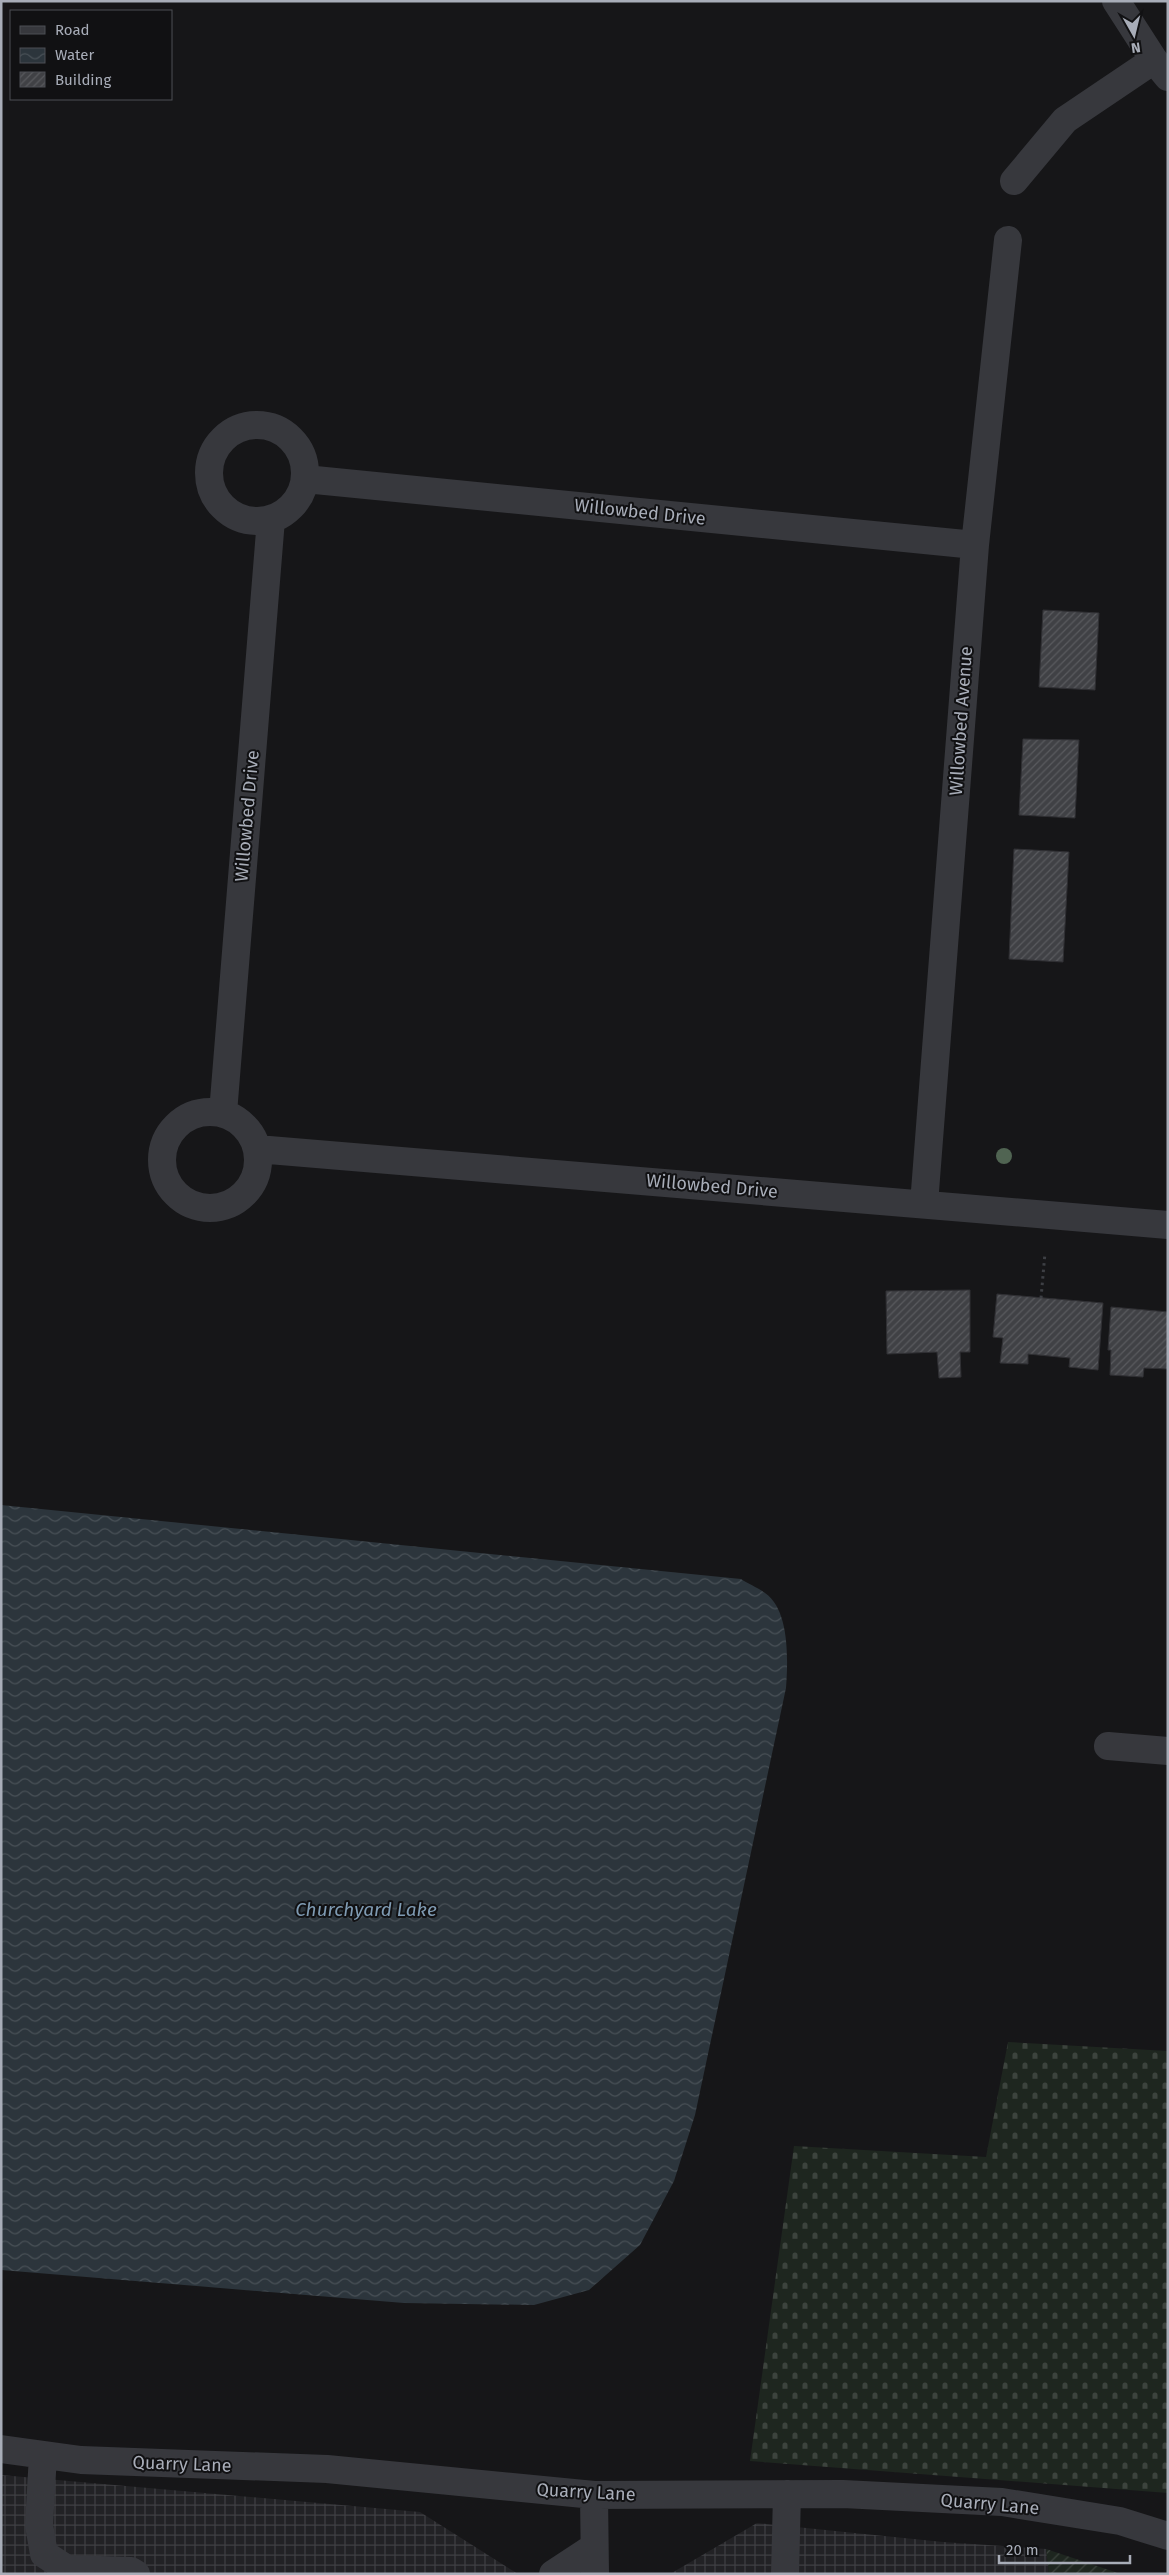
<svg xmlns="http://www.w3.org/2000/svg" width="1169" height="2575" font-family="'Fira Sans',sans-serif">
<defs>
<pattern id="industrial-grid" width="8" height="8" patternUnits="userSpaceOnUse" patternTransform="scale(1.25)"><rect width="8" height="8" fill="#222225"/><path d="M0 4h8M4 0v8" fill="none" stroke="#3f3f43"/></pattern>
<pattern id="cemetery-stones" width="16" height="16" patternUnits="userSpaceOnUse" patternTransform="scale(1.25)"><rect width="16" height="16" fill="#1e261f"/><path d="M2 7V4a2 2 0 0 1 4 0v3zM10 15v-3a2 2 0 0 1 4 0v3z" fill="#3c433d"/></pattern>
<pattern id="garden-furrows" width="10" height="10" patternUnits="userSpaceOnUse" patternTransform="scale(1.25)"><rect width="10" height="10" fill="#1e261f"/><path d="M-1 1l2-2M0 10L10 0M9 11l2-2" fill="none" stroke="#3c433d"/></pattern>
<pattern id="water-waves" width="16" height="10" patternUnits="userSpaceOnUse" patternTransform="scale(1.25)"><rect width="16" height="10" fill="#2c353c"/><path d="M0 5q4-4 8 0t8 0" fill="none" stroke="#485056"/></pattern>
<pattern id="building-hatch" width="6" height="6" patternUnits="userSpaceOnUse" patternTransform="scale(1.25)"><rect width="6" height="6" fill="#404145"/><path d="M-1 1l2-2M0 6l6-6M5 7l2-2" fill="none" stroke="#595a5e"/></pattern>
</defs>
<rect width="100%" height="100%" fill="#161618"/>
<path fill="url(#industrial-grid)" d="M 1,2475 L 420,2512 L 518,2574 L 1,2574 Z
M 757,2523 L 943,2542 L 1046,2549 L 1049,2574 L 670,2574 Z"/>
<path fill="url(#cemetery-stones)" d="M 1008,2042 L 1168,2051 L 1168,2493 L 750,2461 L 794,2146 L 986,2157 Z"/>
<path fill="url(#garden-furrows)" d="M 1046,2549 L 1121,2574 L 1049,2574 Z"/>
<path fill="url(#water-waves)" d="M 1,1505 L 741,1579 C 748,1584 757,1587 765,1593 C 790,1610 788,1661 786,1688 L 695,2115 L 674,2181 L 640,2245 L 589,2290 L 534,2305 L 404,2303 L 1,2270 Z"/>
<path fill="url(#building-hatch)" stroke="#303034" d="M 1043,610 L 1099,613 L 1095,690 L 1039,687 Z
M 1023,739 L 1079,740 L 1075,818 L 1019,815 Z
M 1014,849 L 1069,852 L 1063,962 L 1009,959 Z
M 970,1290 L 970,1352 L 960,1352 L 961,1377 L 939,1378 L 937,1352 L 887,1354 L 886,1291 Z
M 997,1294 L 1103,1303 L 1098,1370 L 1069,1367 L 1070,1358 L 1028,1354 L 1028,1364 L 1000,1363 L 1003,1338 L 993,1337 Z
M 1111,1307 L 1168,1312 L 1168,1369 L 1144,1368 L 1143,1377 L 1110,1375 L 1111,1350 L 1108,1350 Z"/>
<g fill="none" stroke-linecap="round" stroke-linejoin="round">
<path stroke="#3d3f44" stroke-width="3" stroke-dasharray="2.5 4" stroke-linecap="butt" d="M 1041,1298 L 1045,1253"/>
<path stroke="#37383d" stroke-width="28" d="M 1116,1 L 1154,60 L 1168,77
M 1014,181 L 1065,120 L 1154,60
M209 473a48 48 0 1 1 96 0a48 48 0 1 1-96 0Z
M 305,479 L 975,545
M162 1160a48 48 0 1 1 96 0a48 48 0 1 1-96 0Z
M 223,1113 L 271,519
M 257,1149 L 1168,1225
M 924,1204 L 975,545 L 1008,240
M 1108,1746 L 1168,1751
M 1,2449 L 81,2460 L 327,2469 L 594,2495 L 843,2494 L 1002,2502 L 1120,2521 L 1168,2536
M 43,2455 L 39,2525 L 44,2554 L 67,2569 L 131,2571 L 136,2574
M 594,2495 L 595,2574
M 553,2574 L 594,2547
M 785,2574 L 787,2494"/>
</g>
<circle fill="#506452" cx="1004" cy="1156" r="8"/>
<g text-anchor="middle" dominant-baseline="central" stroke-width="4" stroke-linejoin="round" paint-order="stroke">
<g font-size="18" fill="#a8adb8" stroke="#111113">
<text transform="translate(640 512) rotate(6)">Willowbed Drive</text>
<text transform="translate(961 721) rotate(-86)">Willowbed Avenue</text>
<text transform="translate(247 816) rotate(-85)">Willowbed Drive</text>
<text transform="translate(712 1186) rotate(5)">Willowbed Drive</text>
<text transform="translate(182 2464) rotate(2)">Quarry Lane</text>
<text transform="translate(586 2492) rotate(3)">Quarry Lane</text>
<text transform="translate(990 2504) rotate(5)">Quarry Lane</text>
</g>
<g font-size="19" font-style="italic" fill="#7f9bb3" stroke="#111113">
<text x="366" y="1909">Churchyard Lake</text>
</g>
</g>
<rect width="1169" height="2575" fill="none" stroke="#a8adb8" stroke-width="5"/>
<rect x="10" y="10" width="162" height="90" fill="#111113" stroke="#4d4f55"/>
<rect x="20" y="26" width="25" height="8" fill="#37383d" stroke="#4d4f55"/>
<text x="55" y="35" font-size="15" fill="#a8adb8">Road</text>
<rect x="20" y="48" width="25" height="15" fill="url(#water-waves)" stroke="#4d4f55"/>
<text x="55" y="60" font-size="15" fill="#a8adb8">Water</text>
<rect x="20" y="72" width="25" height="15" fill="url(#building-hatch)" stroke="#4d4f55"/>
<text x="55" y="85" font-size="15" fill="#a8adb8">Building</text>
<g transform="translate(1134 35) rotate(172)" stroke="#111113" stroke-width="4" paint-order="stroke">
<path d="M0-4L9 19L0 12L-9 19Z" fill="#a8adb8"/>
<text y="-8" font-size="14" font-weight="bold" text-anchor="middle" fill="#a8adb8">N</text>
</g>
<path d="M999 2555v8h131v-8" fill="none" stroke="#a8adb8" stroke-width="2.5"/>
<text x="1006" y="2555" font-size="15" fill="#a8adb8" stroke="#111113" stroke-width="4" paint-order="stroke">20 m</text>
</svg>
